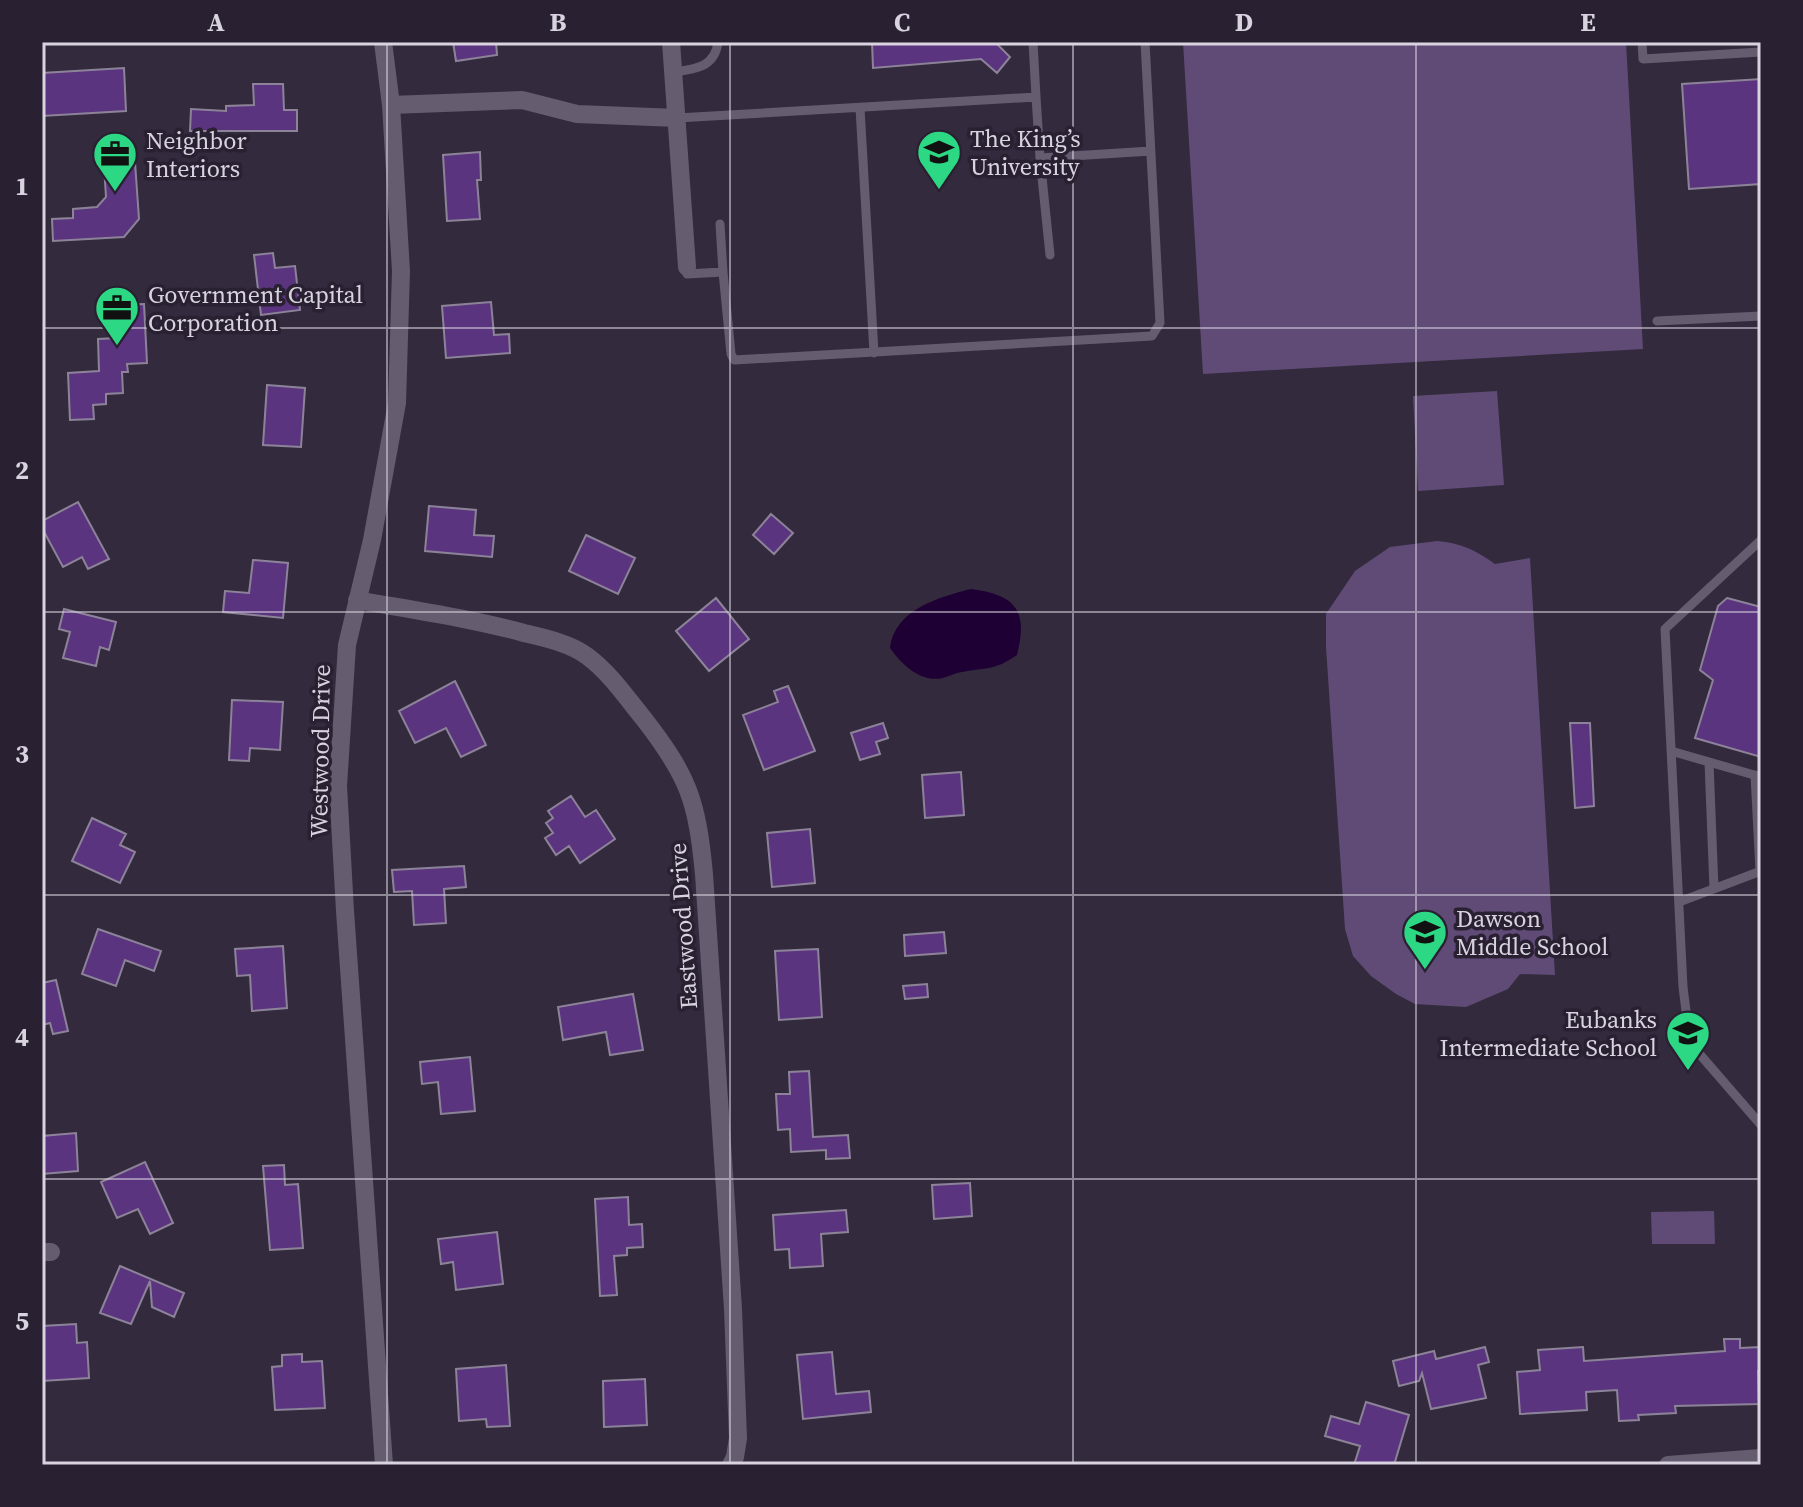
<svg xmlns="http://www.w3.org/2000/svg" width="1803" height="1507" font-family="'Source Serif 4',serif">
<rect width="100%" height="100%" fill="#332b3d"/>
<path fill="#604b77" d="M 1183,42 L 1626,42 L 1643,349 L 1203,374 Z
M 1497,391 L 1504,485 L 1418,491 L 1413,396 Z
M 1437,541 C 1461,543 1475,550 1495,564 L 1530,558 L 1555,975 L 1520,974 L 1508,989 L 1466,1007 L 1415,1004 L 1396,994 L 1371,976 L 1353,956 L 1345,929 L 1326,647 L 1326,614 L 1355,571 L 1390,547 Z
M 1714,1211 L 1715,1244 L 1652,1244 L 1651,1212 Z"/>
<path fill="#1e0034" d="M 971,589 C 1017,595 1028,611 1017,655 C 994,671 987,667 962,672 C 955,673 950,676 943,678 C 921,683 902,665 890,648 C 894,610 939,597 971,589 Z"/>
<path fill="#5a347e" stroke="#8d8399" stroke-width="2" d="M 453,42 L 496,42 L 497,55 L 456,61 Z
M 872,42 L 995,42 L 1010,57 L 997,73 L 981,59 L 873,68 Z
M 124,68 L 126,111 L 42,116 L 42,73 Z
M 1761,79 L 1761,184 L 1689,189 L 1682,84 Z
M 253,84 L 283,84 L 284,110 L 297,110 L 297,131 L 190,131 L 191,109 L 226,111 L 226,106 L 254,105 Z
M 134,148 L 139,219 L 124,237 L 53,241 L 52,219 L 73,218 L 73,209 L 97,207 L 106,197 L 103,150 Z
M 480,152 L 481,180 L 477,180 L 480,219 L 447,221 L 443,155 Z
M 273,253 L 275,268 L 295,266 L 300,310 L 261,315 L 254,255 Z
M 491,302 L 494,335 L 509,334 L 510,353 L 446,358 L 442,306 Z
M 144,304 L 147,363 L 127,364 L 128,372 L 122,372 L 123,393 L 106,394 L 106,404 L 93,405 L 94,419 L 70,420 L 68,373 L 99,371 L 98,339 L 117,338 L 115,305 Z
M 267,385 L 305,388 L 301,447 L 263,445 Z
M 78,502 L 109,559 L 88,569 L 82,557 L 63,567 L 42,528 L 42,521 Z
M 429,506 L 476,510 L 474,535 L 494,536 L 492,557 L 425,551 Z
M 771,514 L 793,533 L 774,554 L 753,535 Z
M 586,535 L 635,558 L 618,594 L 569,571 Z
M 253,560 L 288,563 L 283,618 L 223,612 L 225,591 L 249,593 Z
M 716,598 L 749,639 L 709,671 L 676,631 Z
M 1727,598 L 1761,607 L 1761,757 L 1695,738 L 1713,680 L 1700,670 L 1718,606 Z
M 64,609 L 116,622 L 109,650 L 100,647 L 96,666 L 63,658 L 70,632 L 59,629 Z
M 455,681 L 486,745 L 461,757 L 446,728 L 415,743 L 399,711 Z
M 788,686 L 815,751 L 764,770 L 743,715 L 778,702 L 774,691 Z
M 232,700 L 283,702 L 280,750 L 250,748 L 249,761 L 229,760 Z
M 883,723 L 888,738 L 876,742 L 880,754 L 860,760 L 851,733 Z
M 1570,723 L 1590,723 L 1594,806 L 1575,808 Z
M 961,772 L 964,815 L 925,818 L 922,775 Z
M 571,796 L 585,817 L 596,810 L 615,839 L 580,863 L 569,846 L 556,855 L 545,838 L 553,833 L 546,823 L 553,818 L 548,811 Z
M 92,818 L 126,834 L 120,845 L 135,852 L 120,883 L 72,861 Z
M 810,829 L 815,883 L 772,887 L 767,833 Z
M 464,866 L 466,887 L 444,889 L 446,923 L 414,925 L 412,891 L 394,892 L 392,870 Z
M 98,929 L 161,951 L 154,971 L 125,960 L 116,986 L 82,974 Z
M 944,932 L 946,953 L 905,956 L 904,935 Z
M 283,946 L 287,1008 L 252,1011 L 250,975 L 237,976 L 235,949 Z
M 818,949 L 822,1017 L 779,1020 L 775,951 Z
M 56,980 L 68,1031 L 53,1034 L 50,1023 L 42,1025 L 42,983 Z
M 927,984 L 928,997 L 905,999 L 903,986 Z
M 633,994 L 643,1050 L 610,1055 L 606,1032 L 563,1040 L 558,1007 Z
M 470,1057 L 475,1111 L 441,1114 L 438,1082 L 422,1084 L 420,1062 Z
M 809,1071 L 813,1137 L 848,1135 L 850,1158 L 826,1159 L 826,1150 L 791,1152 L 790,1129 L 778,1130 L 776,1094 L 790,1094 L 789,1072 Z
M 76,1133 L 78,1171 L 42,1174 L 42,1136 Z
M 145,1162 L 173,1223 L 150,1234 L 138,1209 L 117,1218 L 101,1182 Z
M 284,1165 L 285,1185 L 298,1184 L 303,1248 L 270,1250 L 263,1166 Z
M 970,1183 L 972,1216 L 934,1219 L 932,1185 Z
M 628,1197 L 629,1225 L 642,1224 L 643,1247 L 627,1248 L 627,1255 L 614,1256 L 617,1295 L 600,1296 L 595,1199 Z
M 846,1210 L 848,1232 L 821,1234 L 823,1266 L 790,1268 L 789,1249 L 775,1250 L 773,1215 Z
M 497,1232 L 503,1284 L 456,1290 L 453,1262 L 441,1264 L 438,1239 Z
M 120,1266 L 184,1293 L 174,1317 L 152,1307 L 150,1281 L 131,1324 L 100,1313 Z
M 76,1324 L 77,1343 L 87,1342 L 89,1378 L 42,1381 L 42,1326 Z
M 1724,1339 L 1740,1339 L 1740,1348 L 1761,1347 L 1761,1371 L 1758,1371 L 1759,1404 L 1675,1406 L 1676,1413 L 1638,1415 L 1639,1420 L 1619,1421 L 1617,1390 L 1586,1392 L 1587,1410 L 1520,1414 L 1517,1372 L 1540,1370 L 1538,1350 L 1583,1347 L 1584,1361 L 1725,1351 Z
M 1485,1347 L 1489,1362 L 1478,1365 L 1486,1398 L 1431,1409 L 1422,1373 L 1419,1381 L 1399,1386 L 1393,1361 L 1434,1351 L 1436,1359 Z
M 832,1352 L 836,1394 L 869,1391 L 871,1412 L 803,1419 L 797,1355 Z
M 302,1354 L 302,1362 L 322,1361 L 325,1408 L 275,1410 L 272,1367 L 282,1366 L 282,1355 Z
M 506,1365 L 510,1426 L 487,1427 L 486,1419 L 459,1421 L 456,1369 Z
M 645,1379 L 647,1425 L 604,1427 L 603,1381 Z
M 1366,1402 L 1409,1415 L 1394,1465 L 1354,1465 L 1360,1446 L 1325,1436 L 1331,1416 L 1359,1424 Z"/>
<g fill="none" stroke-linecap="round" stroke-linejoin="round">
<path stroke="#655c70" stroke-width="9" d="M 1642,42 L 1643,59 L 1761,52
M 674,72 C 696,69 715,67 718,42
M 1036,97 L 1040,158 L 1151,151
M 860,108 L 874,353
M 677,118 L 1036,97 L 1033,42
M 1040,158 L 1050,255
M 720,224 L 723,272
M 687,270 L 687,274 L 723,272 L 731,354 L 734,360 L 1152,336 L 1160,323 L 1145,42
M 1657,321 L 1761,316
M 1761,540 L 1665,629 L 1683,987 L 1690,1043 L 1761,1125
M 1671,751 L 1761,777
M 1709,762 L 1714,889
M 1755,775 L 1760,871
M 1679,902 L 1761,871"/>
<path stroke="#655c70" stroke-width="18" d="M 383,42 L 391,105 L 401,271 L 397,403 L 372,540 L 347,645 L 338,786 L 345,911 L 384,1465
M 671,42 L 687,267
M 391,105 L 522,100 L 577,114 L 677,118
M 357,600 C 413,610 469,618 524,633 C 545,638 569,643 587,656 C 610,673 626,697 644,719 C 689,777 697,801 704,874 L 733,1309 L 738,1438 L 735,1457 L 731,1465
M 42,1252 L 51,1252
M 1668,1465 L 1761,1458"/>
</g>
<path fill="none" stroke="#d8d3df" stroke-width="2" stroke-opacity="0.55" d="M 387,42 L 387,1465M 730,42 L 730,1465M 1073,42 L 1073,1465M 1416,42 L 1416,1465M 42,328 L 1761,328M 42,612 L 1761,612M 42,895 L 1761,895M 42,1179 L 1761,1179"/>
<defs>
<g id="university-pin" transform="scale(2.3)"><path d="M0 17L-7.5 6A9.5 9.5 0 1 1 7.5 6Z" fill="#2dd884" stroke="#292132"/><path d="M0-5L7-2L0 1L-7-2ZM-4 1L0 2.5L4 1V4Q0 6-4 4Z" fill="#111"/></g>
<g id="office-pin" transform="scale(2.3)"><path d="M0 17L-7.5 6A9.5 9.5 0 1 1 7.5 6Z" fill="#2dd884" stroke="#292132"/><path d="M-6-3h4V-5.5h4V-3h4V5H-6ZM-1-4.5V-3h2v-1.5ZM-6 0V1H6V0Z" fill="#111"/></g>
<g id="school-pin" transform="scale(2.3)"><path d="M0 17L-7.5 6A9.5 9.5 0 1 1 7.5 6Z" fill="#2dd884" stroke="#292132"/><path d="M0-5L7-2L0 1L-7-2ZM-4 1L0 2.5L4 1V4Q0 6-4 4Z" fill="#111"/></g>
</defs>
<g fill-rule="evenodd">
<use href="#university-pin" x="939" y="152"/>
<use href="#office-pin" x="115" y="154"/>
<use href="#office-pin" x="117" y="308"/>
<use href="#school-pin" x="1425" y="932"/>
<use href="#school-pin" x="1688" y="1033"/>
</g>
<g text-anchor="middle" dominant-baseline="central" stroke-width="7" stroke-linejoin="round" paint-order="stroke">
<g font-size="24" fill="#d8d3df" stroke="#292132" text-anchor="start">
<text x="970" y="138">The King’s<tspan x="970" dy="28">University</tspan></text>
<text x="146" y="140">Neighbor<tspan x="146" dy="28">Interiors</tspan></text>
<text x="148" y="294">Government Capital<tspan x="148" dy="28">Corporation</tspan></text>
<text x="1456" y="918">Dawson<tspan x="1456" dy="28">Middle School</tspan></text>
<text x="1657" y="1019" text-anchor="end">Eubanks<tspan x="1657" dy="28">Intermediate School</tspan></text>
</g>
<g font-size="24" fill="#d8d3df" stroke="#292132">
<text transform="translate(320 751) rotate(-89)">Westwood Drive</text>
<text transform="translate(683 926) rotate(-94)">Eastwood Drive</text>
</g>
</g>
<rect width="1803" height="1507" fill="none" stroke="#292132" stroke-width="88"/>
<rect x="44" y="44" width="1715" height="1419" fill="none" stroke="#d8d3df" stroke-width="3"/>
<g font-size="26" text-anchor="middle" font-weight="bold" fill="#d8d3df">
<text x="216" y="31">A</text>
<text x="558" y="31">B</text>
<text x="902" y="31">C</text>
<text x="1244" y="31">D</text>
<text x="1588" y="31">E</text>
<text x="22" y="195">1</text>
<text x="22" y="479">2</text>
<text x="22" y="763">3</text>
<text x="22" y="1046">4</text>
<text x="22" y="1330">5</text>
</g>
</svg>
